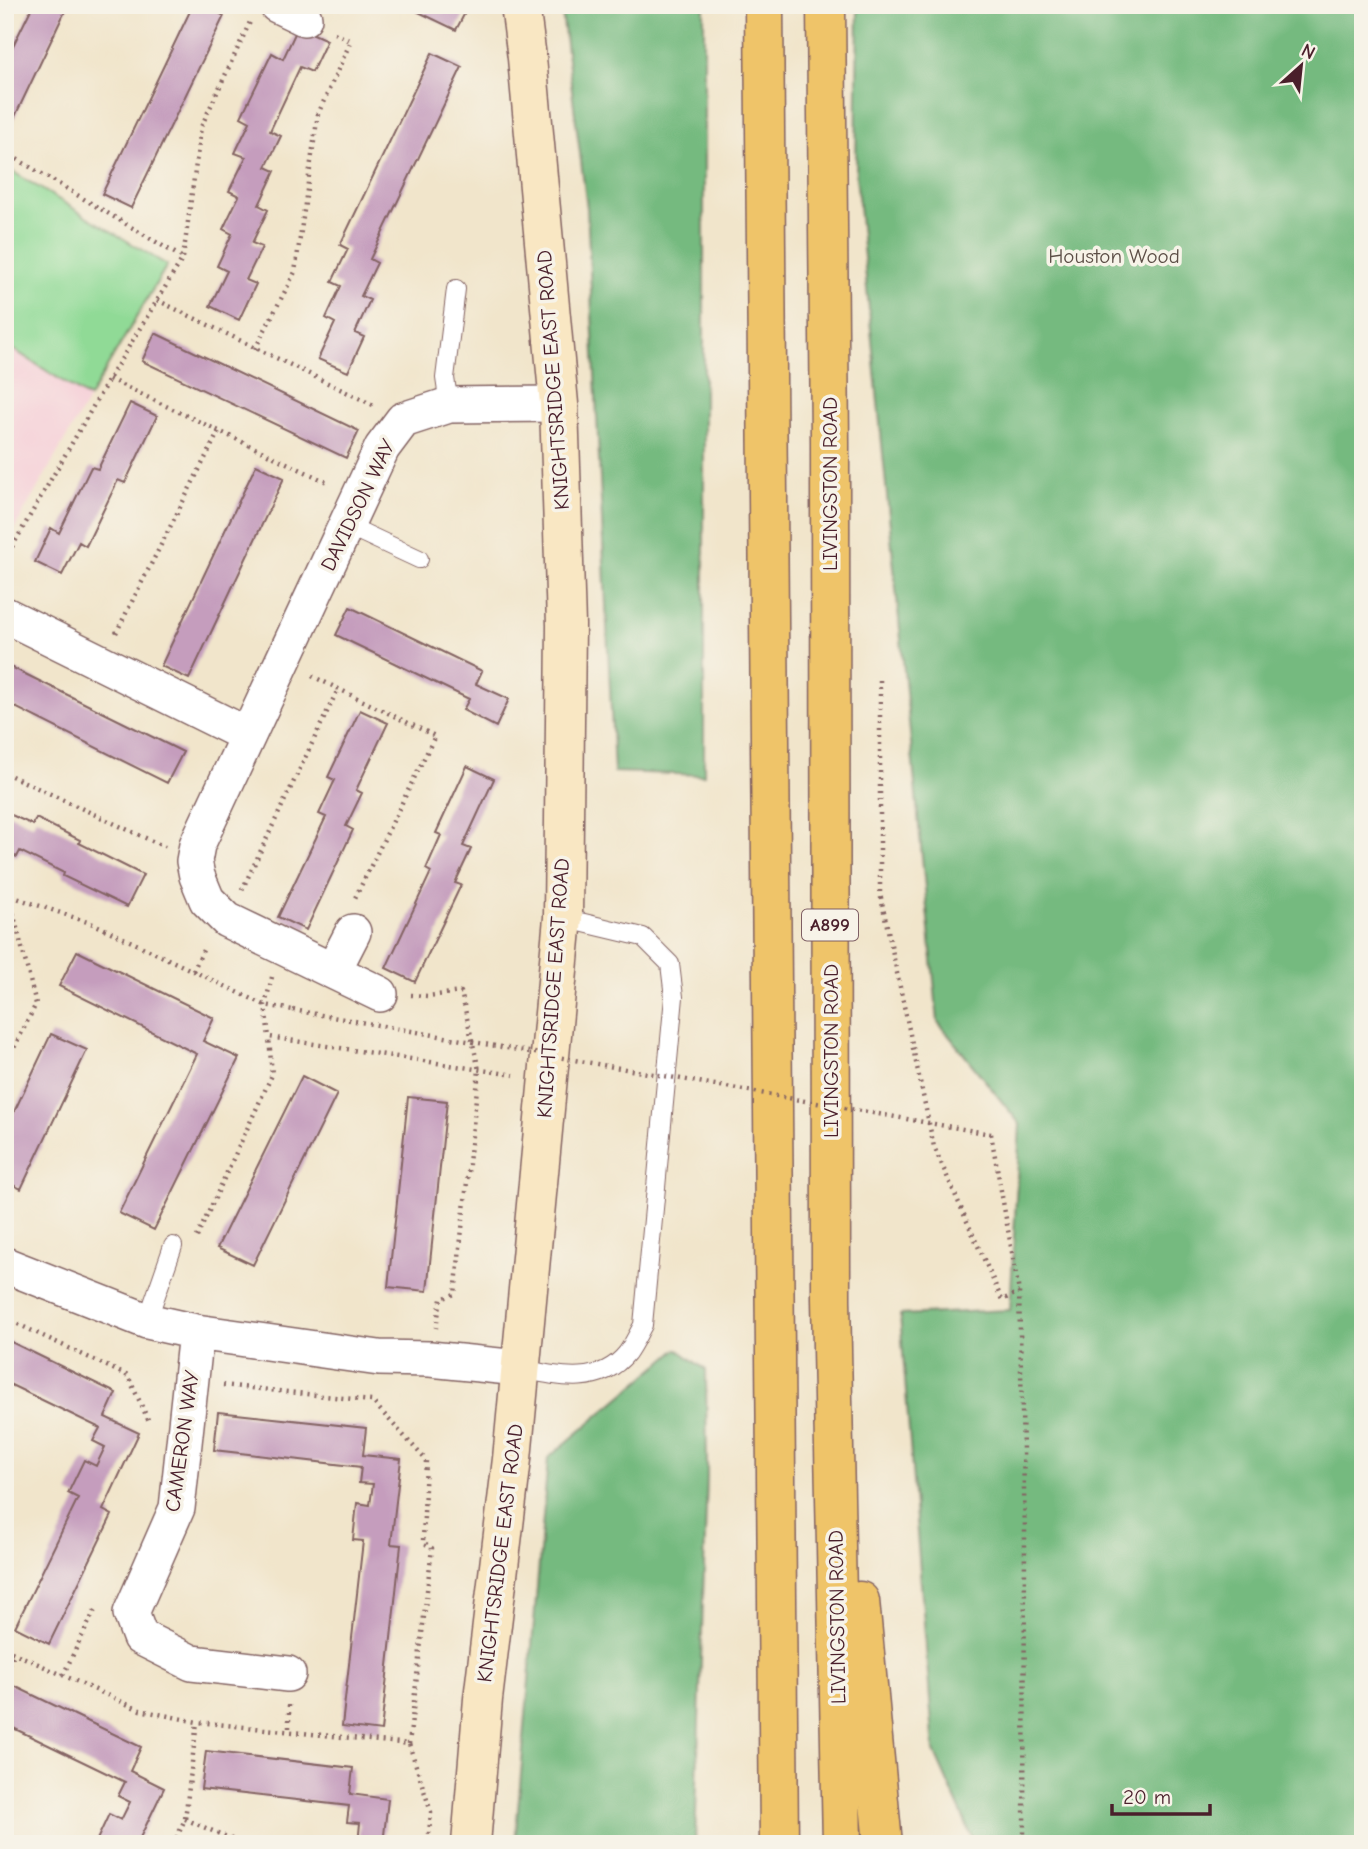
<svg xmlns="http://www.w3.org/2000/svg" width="1368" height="1849" font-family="'Comic Neue',sans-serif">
<rect width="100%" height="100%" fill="#f7f3e8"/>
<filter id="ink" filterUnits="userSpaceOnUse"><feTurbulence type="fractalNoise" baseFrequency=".0143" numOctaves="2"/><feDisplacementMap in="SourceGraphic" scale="14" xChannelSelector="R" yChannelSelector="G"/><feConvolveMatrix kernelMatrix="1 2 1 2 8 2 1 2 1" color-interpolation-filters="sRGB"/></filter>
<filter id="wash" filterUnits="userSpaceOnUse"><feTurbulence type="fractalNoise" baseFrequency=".00686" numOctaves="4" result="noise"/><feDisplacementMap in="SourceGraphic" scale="28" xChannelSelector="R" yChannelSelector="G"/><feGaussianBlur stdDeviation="1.57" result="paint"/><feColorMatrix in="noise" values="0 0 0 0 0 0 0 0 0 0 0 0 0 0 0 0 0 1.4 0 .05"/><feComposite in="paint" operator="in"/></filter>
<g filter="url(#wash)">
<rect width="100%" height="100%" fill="#f1e5cb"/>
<path fill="#f6cfd8" d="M 5,344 L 89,398 L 5,545 Z"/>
<path fill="#90da96" stroke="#6d7c60" stroke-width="2" d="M 5,167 L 167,265 L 89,398 L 5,344 Z"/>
<path fill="#74ba7f" stroke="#5f6c55" stroke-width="2" d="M 561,5 L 704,5 L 704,775 L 614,772 L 587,208 Z
M 858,5 L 1363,5 L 1363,1844 L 975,1844 L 934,1751 L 900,1315 L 1010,1310 L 1020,1124 L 938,1022 L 856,175 Z
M 677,1349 L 706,1370 L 707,1476 L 695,1844 L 515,1844 L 548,1458 Z"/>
<g id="blocks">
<path fill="#c59dbd" d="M 33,5 L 68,5 L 8,131 L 5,130 L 5,62 Z
M 193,5 L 220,5 L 217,12 L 224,16 L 131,208 L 102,194 Z
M 404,5 L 465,5 L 468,7 L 456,30 Z
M 298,27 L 327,40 L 312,72 L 300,67 L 270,131 L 281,136 L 266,167 L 275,171 L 259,205 L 268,210 L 252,243 L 262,247 L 246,280 L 256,284 L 239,320 L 210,306 L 227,271 L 217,266 L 232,234 L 223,229 L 239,196 L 229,191 L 246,157 L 235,153 L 250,122 L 241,117 L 272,53 L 283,59 Z
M 432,53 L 462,67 L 370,259 L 377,263 L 361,296 L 370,300 L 355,333 L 364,337 L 348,372 L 318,359 L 335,323 L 326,318 L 341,286 L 332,282 L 348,249 L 340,245 Z
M 155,333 L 359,431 L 346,458 L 142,361 Z
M 130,403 L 157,416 L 125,483 L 118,480 L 86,546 L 79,542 L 62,575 L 35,562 L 51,528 L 59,533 L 91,467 L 98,469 Z
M 256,465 L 284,478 L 189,679 L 161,666 Z
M 350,607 L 482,671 L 476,684 L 509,699 L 496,727 L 463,710 L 469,699 L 336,635 Z
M 5,664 L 183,752 L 167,783 L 5,702 Z
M 360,710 L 388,723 L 356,790 L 362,793 L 346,826 L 353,830 L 306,930 L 278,917 L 326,817 L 319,814 L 335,780 L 328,777 Z
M 467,766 L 494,779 L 463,846 L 471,849 L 455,883 L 461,885 L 415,982 L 386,968 L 431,872 L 426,869 L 441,835 L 436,833 Z
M 5,812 L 33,825 L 36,818 L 80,840 L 79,843 L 143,875 L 127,907 L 63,876 L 64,873 L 20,851 L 17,857 L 5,852 Z
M 77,951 L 214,1018 L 203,1041 L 239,1058 L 154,1230 L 119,1213 L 197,1054 L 59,986 Z
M 51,1034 L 87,1050 L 21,1189 L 5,1181 L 5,1131 Z
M 302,1076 L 337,1094 L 253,1265 L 217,1248 Z
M 408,1097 L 447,1101 L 427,1291 L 388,1287 Z
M 5,1339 L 116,1393 L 105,1417 L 139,1433 L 103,1510 L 112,1515 L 49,1644 L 15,1627 L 78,1498 L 68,1493 L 84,1460 L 96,1466 L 105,1447 L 93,1441 L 100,1428 L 5,1382 Z
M 218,1412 L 366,1428 L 363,1455 L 401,1459 L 391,1544 L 401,1545 L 381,1731 L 342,1726 L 363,1541 L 353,1540 L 357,1503 L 370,1505 L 373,1484 L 359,1483 L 361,1467 L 214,1450 Z
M 8,1683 L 141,1747 L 130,1771 L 164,1788 L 137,1844 L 95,1844 L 109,1814 L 121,1820 L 130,1802 L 118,1796 L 125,1782 L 5,1724 L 5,1687 Z
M 206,1751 L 353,1768 L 350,1794 L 388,1799 L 383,1844 L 358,1844 L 360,1823 L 347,1822 L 349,1806 L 201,1789 Z"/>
</g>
</g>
<g filter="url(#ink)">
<use href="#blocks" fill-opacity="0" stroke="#846463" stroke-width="2"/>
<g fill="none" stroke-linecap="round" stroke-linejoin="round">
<g stroke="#846463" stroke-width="20">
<path id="lane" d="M 449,405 L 445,378 L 456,289
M 346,525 L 419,559
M 147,1321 L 173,1246
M 519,1368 C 556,1376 599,1388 627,1353 C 633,1345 638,1334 643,1325 L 674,997 L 670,964 L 643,937 L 563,918"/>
</g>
<g stroke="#846463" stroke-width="38">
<path id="street" d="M 277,5 L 304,18
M 5,615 L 247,735
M 333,971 L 353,932
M 380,994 L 227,920 L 207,900 L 197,876 L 194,861 L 197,845 L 382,448 L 403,420 L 449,405 L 559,404
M 5,1265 L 147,1321 L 196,1332 L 379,1358 L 430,1359 L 519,1368
M 196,1332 L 177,1508 L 131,1613 L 140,1637 L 192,1663 L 288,1674"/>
</g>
<g stroke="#846463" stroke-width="41">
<path id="secondary" d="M 471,1844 L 483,1699 L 512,1459 L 563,918 L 566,625 L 559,404 L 527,58 L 520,5"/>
</g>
<g stroke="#846463" stroke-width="41">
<path id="primary" d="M 764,5 L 779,1844
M 826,5 L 830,442 L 831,1299 L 842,1844
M 860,1601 L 883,1844"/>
</g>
<path stroke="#846463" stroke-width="4.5" stroke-dasharray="2 5" stroke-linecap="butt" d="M 5,152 L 183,258
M 157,300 L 373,405
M 255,349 L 295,272 L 318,114 L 351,41 L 334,33
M 109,379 L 329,483
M 5,559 L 109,379 L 183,258 L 201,127 L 250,22
M 116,633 L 219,431
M 312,676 L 435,736 L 354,900
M 880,680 L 880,893 L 934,1147 L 1002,1300 L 1019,1292
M 5,773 L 165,847
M 242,890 L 338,689
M 5,894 L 96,925 L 265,1005 L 293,1010
M 193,971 L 205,946
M 272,977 L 265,1005 L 269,1037 L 514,1075
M 411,995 L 428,996 L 461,992 L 479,1070 L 455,1294 L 441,1299 L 436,1328
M 5,1066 L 36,1004 L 9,896
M 991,1134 L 1019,1292 L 1025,1530 L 1024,1844
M 197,1237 L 272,1075 L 269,1037
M 5,1318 L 128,1376 L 150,1424
M 223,1385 L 372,1401 L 426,1460 L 423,1542 L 432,1548 L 409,1744
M 5,1649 L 140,1710 L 197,1722 L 409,1744 L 431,1812 L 428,1844
M 5,1670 L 15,1653
M 63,1675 L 97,1606
M 289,1705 L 289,1732
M 185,1819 L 243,1844
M 174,1844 L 185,1819 L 197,1722"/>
<use href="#lane" stroke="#fff" stroke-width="18"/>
<use href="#street" stroke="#fff" stroke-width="35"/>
<use href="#secondary" stroke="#f9e7c3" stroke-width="38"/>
<use href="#primary" stroke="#efc469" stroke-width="38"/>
<path stroke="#846463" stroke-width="4.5" stroke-dasharray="2 5" stroke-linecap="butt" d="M 293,1010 L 991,1134"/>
</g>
</g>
<g text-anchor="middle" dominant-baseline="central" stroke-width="7" stroke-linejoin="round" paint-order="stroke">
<rect fill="#f7f3e8" stroke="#7e5f64" stroke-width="2" x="802" y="909.5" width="56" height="31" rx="5"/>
<g font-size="19" font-weight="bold" fill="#4a1f2b">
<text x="830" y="925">A899</text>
</g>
<g font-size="21" fill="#5c4e46" stroke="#f7f3e8">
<text x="1114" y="256">Houston Wood</text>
</g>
<g font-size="21" fill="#4a1f2b" stroke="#f7f3e8">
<text transform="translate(553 380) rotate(-94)">KNIGHTSRIDGE EAST ROAD</text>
<text transform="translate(830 484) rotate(-90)">LIVINGSTON ROAD</text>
<text transform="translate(358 505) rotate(-64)">DAVIDSON WAY</text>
<text transform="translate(553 988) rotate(-86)">KNIGHTSRIDGE EAST ROAD</text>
<text transform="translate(831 1051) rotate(-90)">LIVINGSTON ROAD</text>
<text transform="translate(182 1441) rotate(-82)">CAMERON WAY</text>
<text transform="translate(500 1553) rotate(-83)">KNIGHTSRIDGE EAST ROAD</text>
<text transform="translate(837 1617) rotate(-91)">LIVINGSTON ROAD</text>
</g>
</g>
<rect width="1368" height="1849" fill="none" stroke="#f7f3e8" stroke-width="28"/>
<g transform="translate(1301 66) rotate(27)" stroke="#f7f3e8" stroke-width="5" paint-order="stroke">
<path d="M0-5L12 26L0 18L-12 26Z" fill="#4a1f2b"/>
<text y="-10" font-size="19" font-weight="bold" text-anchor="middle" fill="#4a1f2b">N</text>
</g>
<path d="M1112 1804v10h98v-10" fill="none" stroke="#4a1f2b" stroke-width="3.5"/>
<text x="1123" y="1804" font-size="21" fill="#4a1f2b" stroke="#f7f3e8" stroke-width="5" paint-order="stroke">20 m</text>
</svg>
